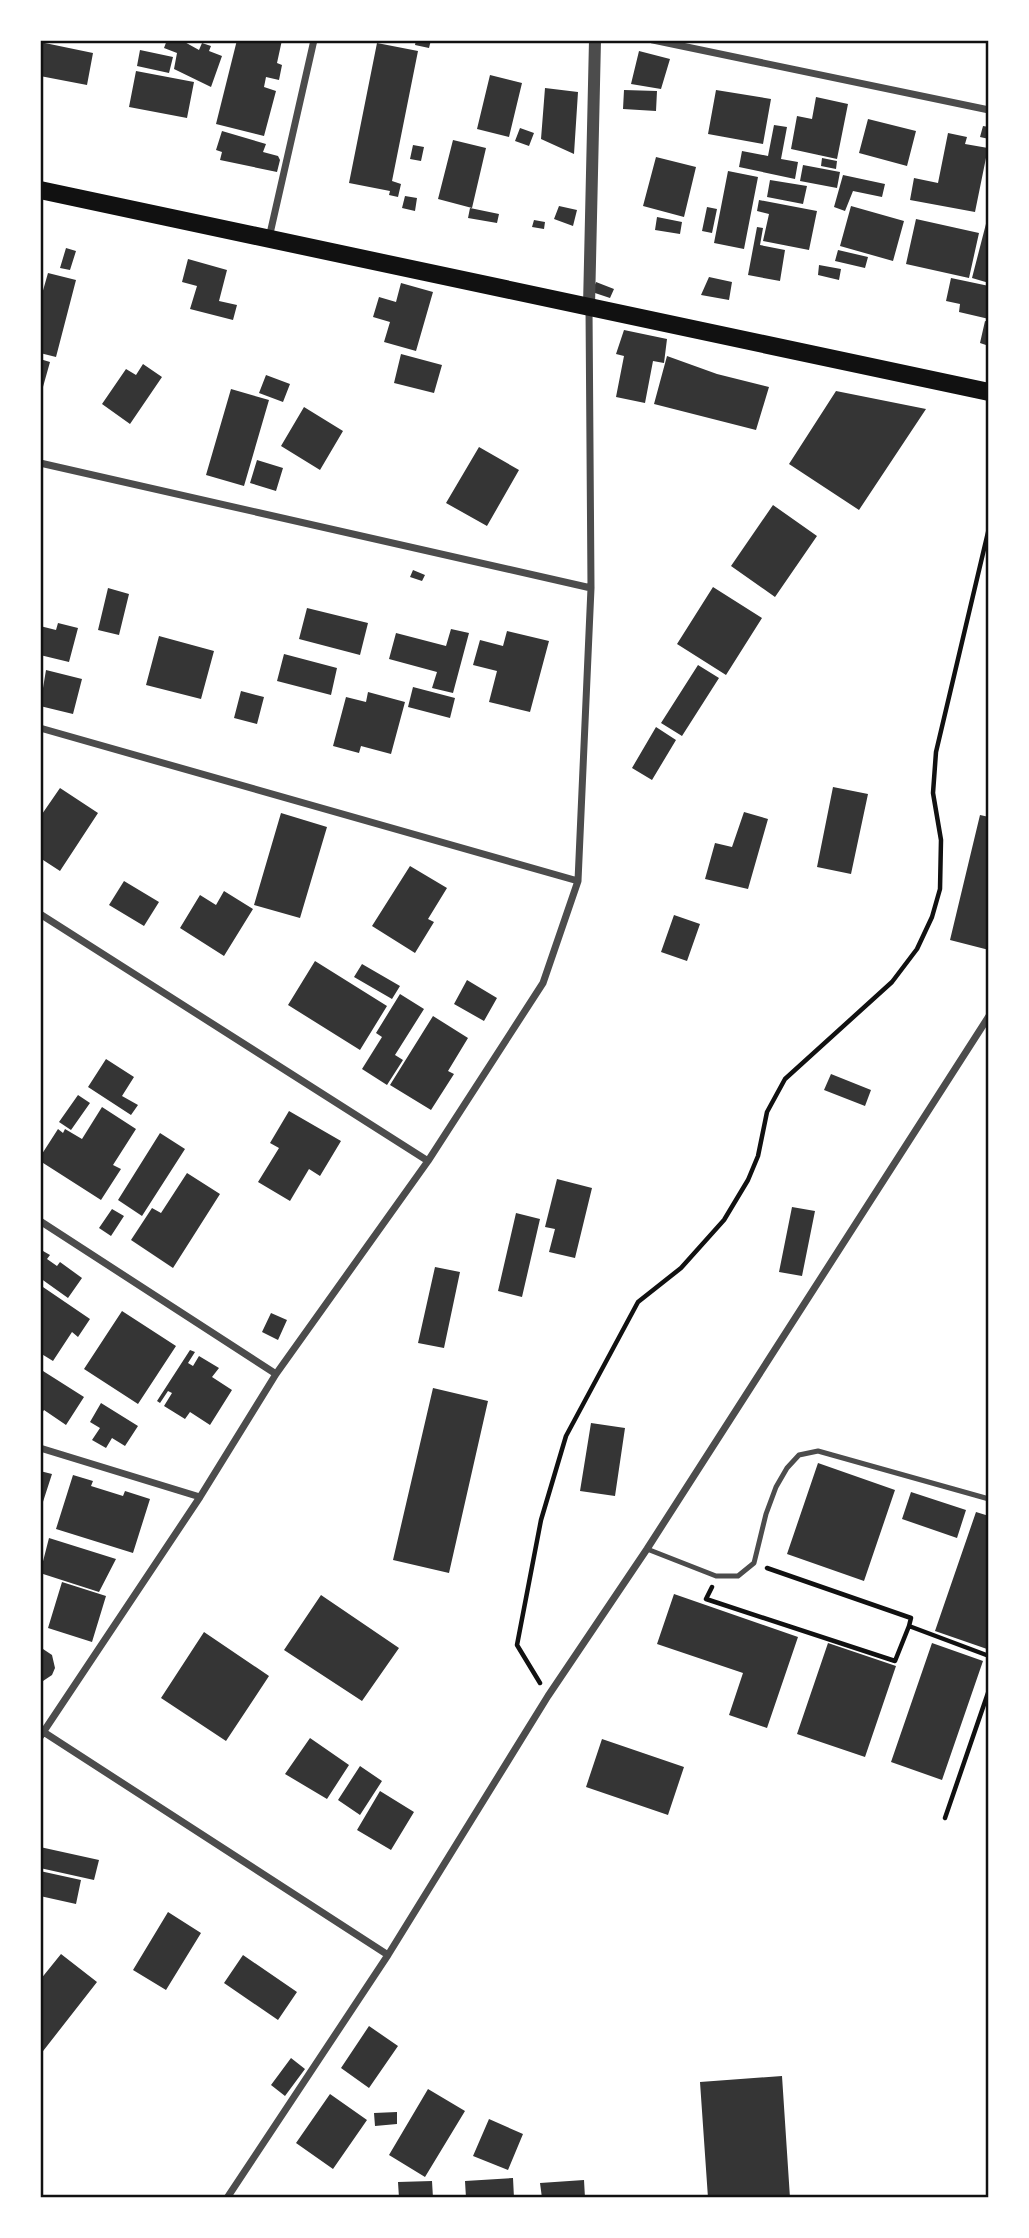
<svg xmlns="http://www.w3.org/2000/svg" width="1029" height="2238" font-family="Jost,sans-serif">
<rect width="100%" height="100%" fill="#fff"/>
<path fill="#353535" d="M 167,40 L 181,40 L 199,50 L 202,43 L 211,46 L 209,51 L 222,56 L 211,87 L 174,69 L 177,53 L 164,48 Z
M 237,40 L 282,40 L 277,63 L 282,65 L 279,80 L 266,77 L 264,87 L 276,91 L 264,136 L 216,124 Z
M 416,40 L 431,40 L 429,48 L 415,45 Z
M 40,42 L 93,53 L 87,85 L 40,76 Z
M 377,43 L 418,51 L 392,181 L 401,184 L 398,197 L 389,195 L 390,191 L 349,183 Z
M 140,50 L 173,57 L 169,73 L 137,66 Z
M 639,51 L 670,59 L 661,89 L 631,84 Z
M 136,71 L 194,82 L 187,118 L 129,107 Z
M 490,75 L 522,83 L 509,137 L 477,129 Z
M 545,88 L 578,92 L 574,154 L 541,139 Z
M 624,90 L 657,91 L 656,111 L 623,109 Z
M 716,90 L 771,99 L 763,144 L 708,134 Z
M 816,97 L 848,104 L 837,159 L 791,149 L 797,116 L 812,119 Z
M 868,119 L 916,131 L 907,166 L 859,153 Z
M 774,125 L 787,127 L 781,159 L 798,162 L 795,179 L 739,167 L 742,151 L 768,156 Z
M 983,126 L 989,127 L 989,139 L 980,137 Z
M 520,128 L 534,133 L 529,146 L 515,141 Z
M 222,131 L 266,144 L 263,152 L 278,156 L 280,160 L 277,172 L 220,160 L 222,152 L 216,150 Z
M 948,133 L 967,137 L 965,144 L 988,148 L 975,212 L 910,200 L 914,178 L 938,183 Z
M 453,140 L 486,148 L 472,208 L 438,199 Z
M 413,145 L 424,147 L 421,161 L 410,159 Z
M 656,157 L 696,167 L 684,217 L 643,206 Z
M 822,158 L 837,161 L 836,169 L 821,166 Z
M 803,165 L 840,172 L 837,188 L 800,181 Z
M 728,171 L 758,177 L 744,249 L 714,243 Z
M 843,175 L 885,184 L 882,197 L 853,191 L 845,211 L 834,207 Z
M 770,180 L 807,186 L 803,204 L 767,197 Z
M 405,196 L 417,198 L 415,211 L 402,208 Z
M 759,200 L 817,211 L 809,250 L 763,241 L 769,214 L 757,211 Z
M 559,206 L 577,210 L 573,226 L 554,219 Z
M 851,206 L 904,221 L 893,261 L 840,246 Z
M 707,207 L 717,209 L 712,233 L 702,231 Z
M 470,208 L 499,214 L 497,223 L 468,218 Z
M 988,216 L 989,216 L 989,283 L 972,278 Z
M 657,217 L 682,222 L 680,234 L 655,230 Z
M 916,219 L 979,233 L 969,278 L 906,264 Z
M 534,220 L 545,222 L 544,229 L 532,227 Z
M 757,227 L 763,228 L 760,245 L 785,250 L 780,281 L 748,275 Z
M 66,248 L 76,251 L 70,270 L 60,268 Z
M 838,250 L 868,257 L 865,268 L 835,261 Z
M 188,259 L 227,270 L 219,301 L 237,305 L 233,320 L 190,309 L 197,286 L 182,282 Z
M 819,265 L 841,269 L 839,280 L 818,275 Z
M 48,273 L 76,280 L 56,357 L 40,353 L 40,301 Z
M 709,277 L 732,282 L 729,300 L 701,295 Z
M 951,278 L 989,286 L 989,319 L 959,312 L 960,304 L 946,301 Z
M 596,282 L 614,289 L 610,298 L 592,292 Z
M 401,283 L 433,292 L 416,351 L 384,342 L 390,322 L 373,317 L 379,297 L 396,302 Z
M 985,321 L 989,322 L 989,346 L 980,343 Z
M 624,330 L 667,339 L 664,363 L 653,361 L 645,403 L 616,397 L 624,356 L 616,354 Z
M 401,354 L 442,365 L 434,393 L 394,383 Z
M 667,356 L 717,374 L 769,387 L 756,430 L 654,404 Z
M 40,359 L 50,362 L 41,394 L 40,394 Z
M 143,364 L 162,377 L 130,424 L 102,404 L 126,369 L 136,375 Z
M 266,375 L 290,384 L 283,402 L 259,393 Z
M 231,389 L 269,400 L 244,486 L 206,475 Z
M 836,391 L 926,409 L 859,510 L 789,464 Z
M 304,407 L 343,431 L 320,470 L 281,446 Z
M 479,447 L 519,470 L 487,526 L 446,503 Z
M 257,460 L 283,468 L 276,491 L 250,483 Z
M 773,505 L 817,536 L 775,597 L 731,566 Z
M 413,570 L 425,575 L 422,581 L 410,577 Z
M 713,587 L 762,618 L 726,675 L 677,644 Z
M 108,588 L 129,594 L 119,635 L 98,630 Z
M 307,608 L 368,623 L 360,655 L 299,639 Z
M 58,623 L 78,628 L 69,662 L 40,655 L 40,626 L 56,630 Z
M 451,629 L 469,633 L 453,693 L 432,688 L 437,672 L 389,659 L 396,633 L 446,646 Z
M 507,631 L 549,641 L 530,712 L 489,702 L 497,671 L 473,665 L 480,640 L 503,646 Z
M 159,636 L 214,651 L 201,699 L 146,685 Z
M 284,654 L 337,668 L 331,695 L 277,681 Z
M 698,665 L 719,678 L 682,736 L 661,723 Z
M 46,670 L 82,679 L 73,714 L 40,706 Z
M 413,687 L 455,698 L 450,718 L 408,707 Z
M 241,691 L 264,697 L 257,724 L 234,718 Z
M 368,692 L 405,702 L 391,754 L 361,746 L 359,753 L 333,746 L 346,697 L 366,702 Z
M 656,727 L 676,740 L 652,780 L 632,768 Z
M 833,787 L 868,794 L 851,874 L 817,867 Z
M 60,788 L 98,813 L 60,871 L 40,858 L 40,817 Z
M 744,812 L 768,819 L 748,889 L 705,879 L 715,843 L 732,847 Z
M 281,813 L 327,827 L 300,918 L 254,905 Z
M 980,815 L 989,817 L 989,950 L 950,940 Z
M 410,866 L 447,888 L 428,919 L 434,922 L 415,953 L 372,926 Z
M 124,881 L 159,902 L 144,926 L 109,905 Z
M 224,891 L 253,909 L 224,956 L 180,928 L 200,895 L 216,905 Z
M 674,915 L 700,924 L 687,961 L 661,952 Z
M 315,961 L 387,1006 L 360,1050 L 288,1005 Z
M 362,964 L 400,986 L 392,999 L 354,977 Z
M 467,980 L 497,998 L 484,1021 L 454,1004 Z
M 400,994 L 424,1009 L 395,1055 L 403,1060 L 387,1085 L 362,1069 L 382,1037 L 376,1033 Z
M 433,1016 L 468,1038 L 448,1071 L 454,1074 L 431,1110 L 390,1085 Z
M 106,1059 L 134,1077 L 122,1096 L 138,1105 L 131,1115 L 88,1087 Z
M 831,1074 L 871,1090 L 865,1106 L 824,1090 Z
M 78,1095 L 90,1103 L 71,1130 L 59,1122 Z
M 102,1107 L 136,1129 L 113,1165 L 121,1169 L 101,1200 L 40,1161 L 40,1157 L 58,1129 L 63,1133 L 65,1129 L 82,1139 Z
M 289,1111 L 341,1141 L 320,1176 L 309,1169 L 290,1201 L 258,1182 L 279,1148 L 270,1143 Z
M 160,1133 L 185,1149 L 142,1216 L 118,1200 Z
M 187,1173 L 220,1194 L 173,1268 L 131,1240 L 152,1208 L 161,1213 Z
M 557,1179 L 592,1188 L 575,1258 L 549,1252 L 555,1229 L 545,1227 Z
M 792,1207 L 815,1211 L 802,1276 L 779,1272 Z
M 112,1209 L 124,1216 L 111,1236 L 99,1228 Z
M 516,1213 L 540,1219 L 522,1297 L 498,1291 Z
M 43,1251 L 50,1255 L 47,1259 L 57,1266 L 60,1262 L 82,1278 L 68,1298 L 40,1278 Z
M 435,1267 L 460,1272 L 444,1348 L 418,1343 Z
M 40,1285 L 90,1319 L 78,1337 L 72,1332 L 53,1361 L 40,1353 Z
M 122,1311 L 176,1346 L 138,1404 L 84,1369 Z
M 271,1313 L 287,1320 L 278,1340 L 262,1332 Z
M 190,1350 L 195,1352 L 188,1363 L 193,1366 L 199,1356 L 219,1368 L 212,1377 L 232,1390 L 210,1425 L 190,1412 L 185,1419 L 164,1406 L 172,1393 L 168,1391 L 160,1403 L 157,1401 Z
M 43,1371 L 84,1397 L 66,1425 L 44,1410 L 40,1416 L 40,1376 Z
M 433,1388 L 488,1401 L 449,1573 L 393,1560 Z
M 101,1403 L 138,1426 L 125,1446 L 112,1438 L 106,1448 L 92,1440 L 100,1428 L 90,1422 Z
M 591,1423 L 625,1428 L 615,1496 L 580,1491 Z
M 818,1463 L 895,1490 L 864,1581 L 787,1554 Z
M 40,1471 L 52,1474 L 41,1508 L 40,1508 Z
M 73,1475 L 93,1481 L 91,1486 L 123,1496 L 125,1491 L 150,1499 L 133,1553 L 56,1529 Z
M 911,1492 L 966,1510 L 957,1538 L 902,1519 Z
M 976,1512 L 989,1516 L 987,1649 L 935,1631 Z
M 49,1538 L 116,1559 L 99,1592 L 40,1573 Z
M 62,1582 L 106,1596 L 92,1642 L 48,1628 Z
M 674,1594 L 798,1637 L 767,1728 L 729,1715 L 743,1673 L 657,1644 Z
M 321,1595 L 399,1648 L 362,1701 L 284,1650 Z
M 204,1632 L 269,1676 L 226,1741 L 161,1698 Z
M 828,1643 L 896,1666 L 865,1757 L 797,1734 Z
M 932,1643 L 983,1661 L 942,1780 L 891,1762 Z
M 40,1647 L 52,1655 L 55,1668 L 52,1675 L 40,1683 Z
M 310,1738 L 349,1765 L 327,1799 L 285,1774 Z
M 602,1739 L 684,1767 L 668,1815 L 586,1787 Z
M 360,1766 L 382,1781 L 360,1815 L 338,1800 Z
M 380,1791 L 414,1812 L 391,1850 L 357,1830 Z
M 40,1847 L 99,1860 L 94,1880 L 40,1868 Z
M 40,1871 L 81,1880 L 76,1904 L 40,1896 Z
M 168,1912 L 201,1933 L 166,1990 L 133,1970 Z
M 61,1954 L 97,1982 L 40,2055 L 40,1980 Z
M 243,1955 L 297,1992 L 278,2020 L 224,1983 Z
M 369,2026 L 398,2046 L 369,2088 L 341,2068 Z
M 291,2058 L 305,2069 L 285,2096 L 271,2085 Z
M 782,2076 L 790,2198 L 708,2198 L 700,2082 Z
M 428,2089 L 465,2111 L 425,2177 L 389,2155 Z
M 330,2094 L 367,2120 L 333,2169 L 296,2143 Z
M 397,2112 L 397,2124 L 375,2126 L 374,2113 Z
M 489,2119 L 523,2134 L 508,2170 L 473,2156 Z
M 513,2178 L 514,2198 L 466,2198 L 465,2181 Z
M 584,2180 L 585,2198 L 542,2198 L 540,2183 Z
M 432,2181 L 433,2198 L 399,2198 L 398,2182 Z"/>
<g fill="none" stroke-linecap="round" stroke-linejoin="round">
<path stroke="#111" stroke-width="4.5" d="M 767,1568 L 911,1618 L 909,1626
M 712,1587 L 706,1599 L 895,1661 L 909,1626 L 989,1656
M 540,1683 L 517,1645 L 541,1520 L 566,1436 L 638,1302 L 681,1268 L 724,1220 L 748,1180 L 758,1156 L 767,1112 L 785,1079 L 892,982 L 917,949 L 932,917 L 940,889 L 941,840 L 933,793 L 936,752 L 989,528
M 945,1818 L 989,1690"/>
<path stroke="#4c4c4c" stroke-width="5" d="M 647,1549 L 716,1576 L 738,1576 L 754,1563 L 766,1514 L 776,1487 L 787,1468 L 799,1455 L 818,1451 L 989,1499"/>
<path stroke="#4c4c4c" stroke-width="7" d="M 653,40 L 989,110
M 269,238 L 314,40
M 40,463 L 591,588
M 40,728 L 578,881
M 40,914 L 428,1161
M 40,1221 L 276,1374
M 40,1448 L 200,1497
M 42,1731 L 388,1955
M 40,1737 L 200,1497 L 276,1374 L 428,1161 L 543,983 L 578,881 L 591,588 L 589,307
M 227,2198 L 388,1955 L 548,1696 L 647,1549 L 989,1016"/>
<path stroke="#4c4c4c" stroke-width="12" d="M 589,306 L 595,40"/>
<path stroke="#111" stroke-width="18" d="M 40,190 L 989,392"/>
</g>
<rect width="1029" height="2238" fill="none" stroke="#ffffff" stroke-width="84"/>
<rect x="42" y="42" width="945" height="2154" fill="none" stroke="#111" stroke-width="2.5"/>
</svg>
